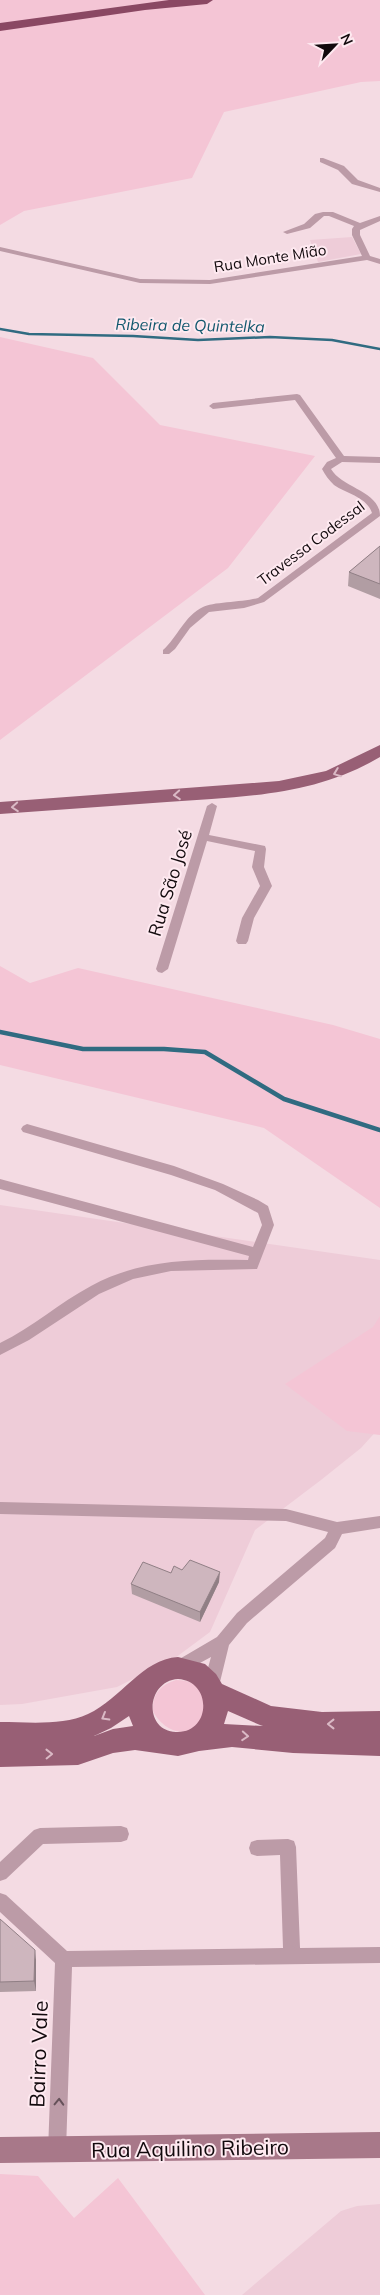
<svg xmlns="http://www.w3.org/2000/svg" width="380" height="2295" font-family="Mulish,sans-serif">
<rect width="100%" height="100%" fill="#f4dbe3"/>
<path fill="#eeccd8" d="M 352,237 L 361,254 L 318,262 L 310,240 Z
M 0,1205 L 380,1260 L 380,1427 L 361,1448 L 321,1480 L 255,1530 L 210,1632 L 175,1658 L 117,1687 L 22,1704 L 0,1705 Z
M 380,2204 L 380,2295 L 242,2295 L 341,2211 L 357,2206 Z"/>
<path fill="#f4c5d5" d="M 0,0 L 380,0 L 380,81 L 361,82 L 224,112 L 192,178 L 24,211 L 0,225 Z
M 0,337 L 93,358 L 160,425 L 315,456 L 228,568 L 0,740 Z
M 0,966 L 30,983 L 78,968 L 333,1025 L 380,1039 L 380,1208 L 264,1128 L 0,1065 Z
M 380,1316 L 380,1435 L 347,1431 L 285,1384 L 373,1327 Z
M 176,1680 C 201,1681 201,1692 206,1712 C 203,1716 200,1722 196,1726 C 181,1740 160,1726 153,1711 C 152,1694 160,1685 176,1680 Z
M 0,2174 L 38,2176 L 74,2218 L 118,2178 L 205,2295 L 0,2295 Z"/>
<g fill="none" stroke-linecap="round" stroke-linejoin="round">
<path stroke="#306b81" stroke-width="2.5" d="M 0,329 L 29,334 L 133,336 L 198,340 L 270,337 L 332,340 L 380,349"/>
<path stroke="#306b81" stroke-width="4.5" d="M 0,1032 L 83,1049 L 164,1049 L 205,1052 L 284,1099 L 380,1130"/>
<path fill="#bc9ba7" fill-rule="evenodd" d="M 323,158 L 344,166 L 358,180 L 380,188 L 380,192 L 352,184 L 338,170 L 320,162 L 320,158 Z
M 323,212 L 333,212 L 360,223 L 380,216 L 380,221 L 360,230 L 360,235 L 370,256 L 380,259 L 380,264 L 367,260 L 210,284 L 140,283 L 0,251 L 0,247 L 140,279 L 210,280 L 362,256 L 352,235 L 352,229 L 354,226 L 329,216 L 324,216 L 310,228 L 287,234 L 283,232 L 304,224 L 315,214 Z
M 297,394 L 300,395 L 344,456 L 380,457 L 380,463 L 342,462 L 331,469 C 342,488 380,491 380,516 L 264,602 L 244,608 L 209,612 L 190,628 L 175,649 L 169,654 L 163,654 L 163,650 C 177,638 185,615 203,607 C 212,602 243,602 258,598 L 372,513 C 367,497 347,494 334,485 C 329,480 325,475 322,469 L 327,462 L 336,458 L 295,400 L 213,409 L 209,406 L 213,403 Z
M 212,803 L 217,806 L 209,835 L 265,846 L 266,849 L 264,867 L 272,886 L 254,918 L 248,941 L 246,944 L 238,944 L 236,941 L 242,918 L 260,886 L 252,867 L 255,851 L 207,841 L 168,969 L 162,973 L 158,972 L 156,969 L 207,806 Z
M 27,1124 L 174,1166 L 223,1184 L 258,1200 L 268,1206 L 274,1225 L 257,1269 L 171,1271 L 133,1279 L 99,1294 L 29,1340 L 0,1355 L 0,1343 C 33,1327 59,1303 91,1286 C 140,1259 193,1259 248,1260 L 249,1256 L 0,1189 L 0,1179 L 253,1247 L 262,1225 L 258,1213 L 215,1190 L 171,1175 L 23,1132 L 21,1129 L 23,1126 Z
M 0,1502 L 286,1509 L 337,1522 L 380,1516 L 380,1528 L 342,1534 L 335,1548 L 247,1623 L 229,1645 L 219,1686 L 216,1691 L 211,1693 L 206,1691 L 203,1686 L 211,1657 L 176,1676 L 171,1674 L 168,1669 L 171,1664 L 217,1637 L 237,1613 L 325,1538 L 328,1532 L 286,1521 L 0,1514 Z
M 121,1826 L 127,1828 L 129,1834 L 127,1840 L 121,1842 L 43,1844 L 6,1879 L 0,1881 L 0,1862 L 34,1830 L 40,1828 Z
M 288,1839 L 294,1841 L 296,1847 L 300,1948 L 380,1947 L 380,1963 L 72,1967 L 66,2151 L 63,2157 L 57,2160 L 51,2157 L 48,2151 L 55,1963 L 0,1912 L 0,1893 L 6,1895 L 67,1951 L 283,1948 L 280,1855 L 257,1856 L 251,1854 L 249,1848 L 251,1842 L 257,1840 Z"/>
<path fill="#a87889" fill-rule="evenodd" d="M 380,2132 L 380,2158 L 0,2163 L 0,2137 Z"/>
<path fill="#985f75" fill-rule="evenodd" d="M 380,745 L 380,757 C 315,796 240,797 167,802 C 111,806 56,810 0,814 L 0,802 L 279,781 L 326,771 Z
M 178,1657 L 205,1664 L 216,1674 L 222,1684 L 271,1706 L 322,1712 L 380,1711 L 380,1756 L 293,1753 L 232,1747 L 199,1751 L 178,1756 L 135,1750 L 113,1753 L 78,1765 L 0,1767 L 0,1722 C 28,1722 62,1726 88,1714 C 121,1699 142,1659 178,1657 ZM 178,1679 C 213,1681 211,1734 176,1732 C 143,1731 146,1681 178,1679 ZM 228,1711 L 260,1725 L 263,1726 L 224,1724 ZM 129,1716 L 133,1726 L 113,1729 L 94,1736 L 111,1728 Z"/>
<path fill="#8a4863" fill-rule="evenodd" d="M 169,0 L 213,0 L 207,4 L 145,10 L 0,31 L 0,23 Z"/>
</g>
<path fill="#b19da3" d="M 380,546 L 380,599 L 348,586 L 349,572 Z
M 219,1582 L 200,1622 L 132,1594 L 131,1584 Z
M 0,1919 L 36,1960 L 36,1991 L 0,1992 Z"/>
<path fill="#907f85" d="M 220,1572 L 219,1582 L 200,1622 L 200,1612 Z
M 35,1950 L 36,1960 L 36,1991 L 34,1981 Z"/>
<path fill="#ceb6be" stroke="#907f85" d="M 380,546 L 380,584 L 349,572 Z
M 190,1560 L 220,1572 L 200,1612 L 131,1584 L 143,1562 L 171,1573 L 174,1566 L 182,1570 Z
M 0,1919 L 35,1950 L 34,1981 L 0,1982 Z"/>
<defs><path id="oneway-chevron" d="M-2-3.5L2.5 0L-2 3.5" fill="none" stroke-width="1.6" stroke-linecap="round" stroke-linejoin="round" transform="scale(1.25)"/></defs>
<g stroke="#dab9c5">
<use href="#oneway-chevron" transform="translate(337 773) rotate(159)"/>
<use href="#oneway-chevron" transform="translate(177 795) rotate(176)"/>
<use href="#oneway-chevron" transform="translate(15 807) rotate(176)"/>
<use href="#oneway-chevron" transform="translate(105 1717) rotate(150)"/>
<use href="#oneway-chevron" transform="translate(331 1724) rotate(180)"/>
<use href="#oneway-chevron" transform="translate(245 1736) rotate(4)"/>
<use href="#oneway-chevron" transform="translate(49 1754) rotate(-1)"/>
</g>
<use stroke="#66525a" href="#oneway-chevron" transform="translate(59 2102) rotate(-88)"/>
<g text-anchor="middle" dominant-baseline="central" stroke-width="4" stroke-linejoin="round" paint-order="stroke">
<g font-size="15" fill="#11090c" stroke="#fee9f0">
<text transform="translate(270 258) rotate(-9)">Rua Monte Mião</text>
<text transform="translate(311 543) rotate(-37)">Travessa Codessal</text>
</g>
<g font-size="16" font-style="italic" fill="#12586e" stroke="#fee9f0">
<text transform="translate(190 325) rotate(1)">Ribeira de Quintelka</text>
</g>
<g font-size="18" fill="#11090c" stroke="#fee9f0">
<text transform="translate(170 883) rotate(-73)">Rua São José</text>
</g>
<g font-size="21" fill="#11090c" stroke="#fee9f0">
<text transform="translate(38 2054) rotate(-88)">Bairro Vale</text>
<text transform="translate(190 2148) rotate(-1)">Rua Aquilino Ribeiro</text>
</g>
</g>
<g transform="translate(335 45) rotate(65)" stroke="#fee9f0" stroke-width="4" paint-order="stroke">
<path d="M0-4L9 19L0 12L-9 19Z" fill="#11090c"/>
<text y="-8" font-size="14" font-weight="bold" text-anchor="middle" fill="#11090c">N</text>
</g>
</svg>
